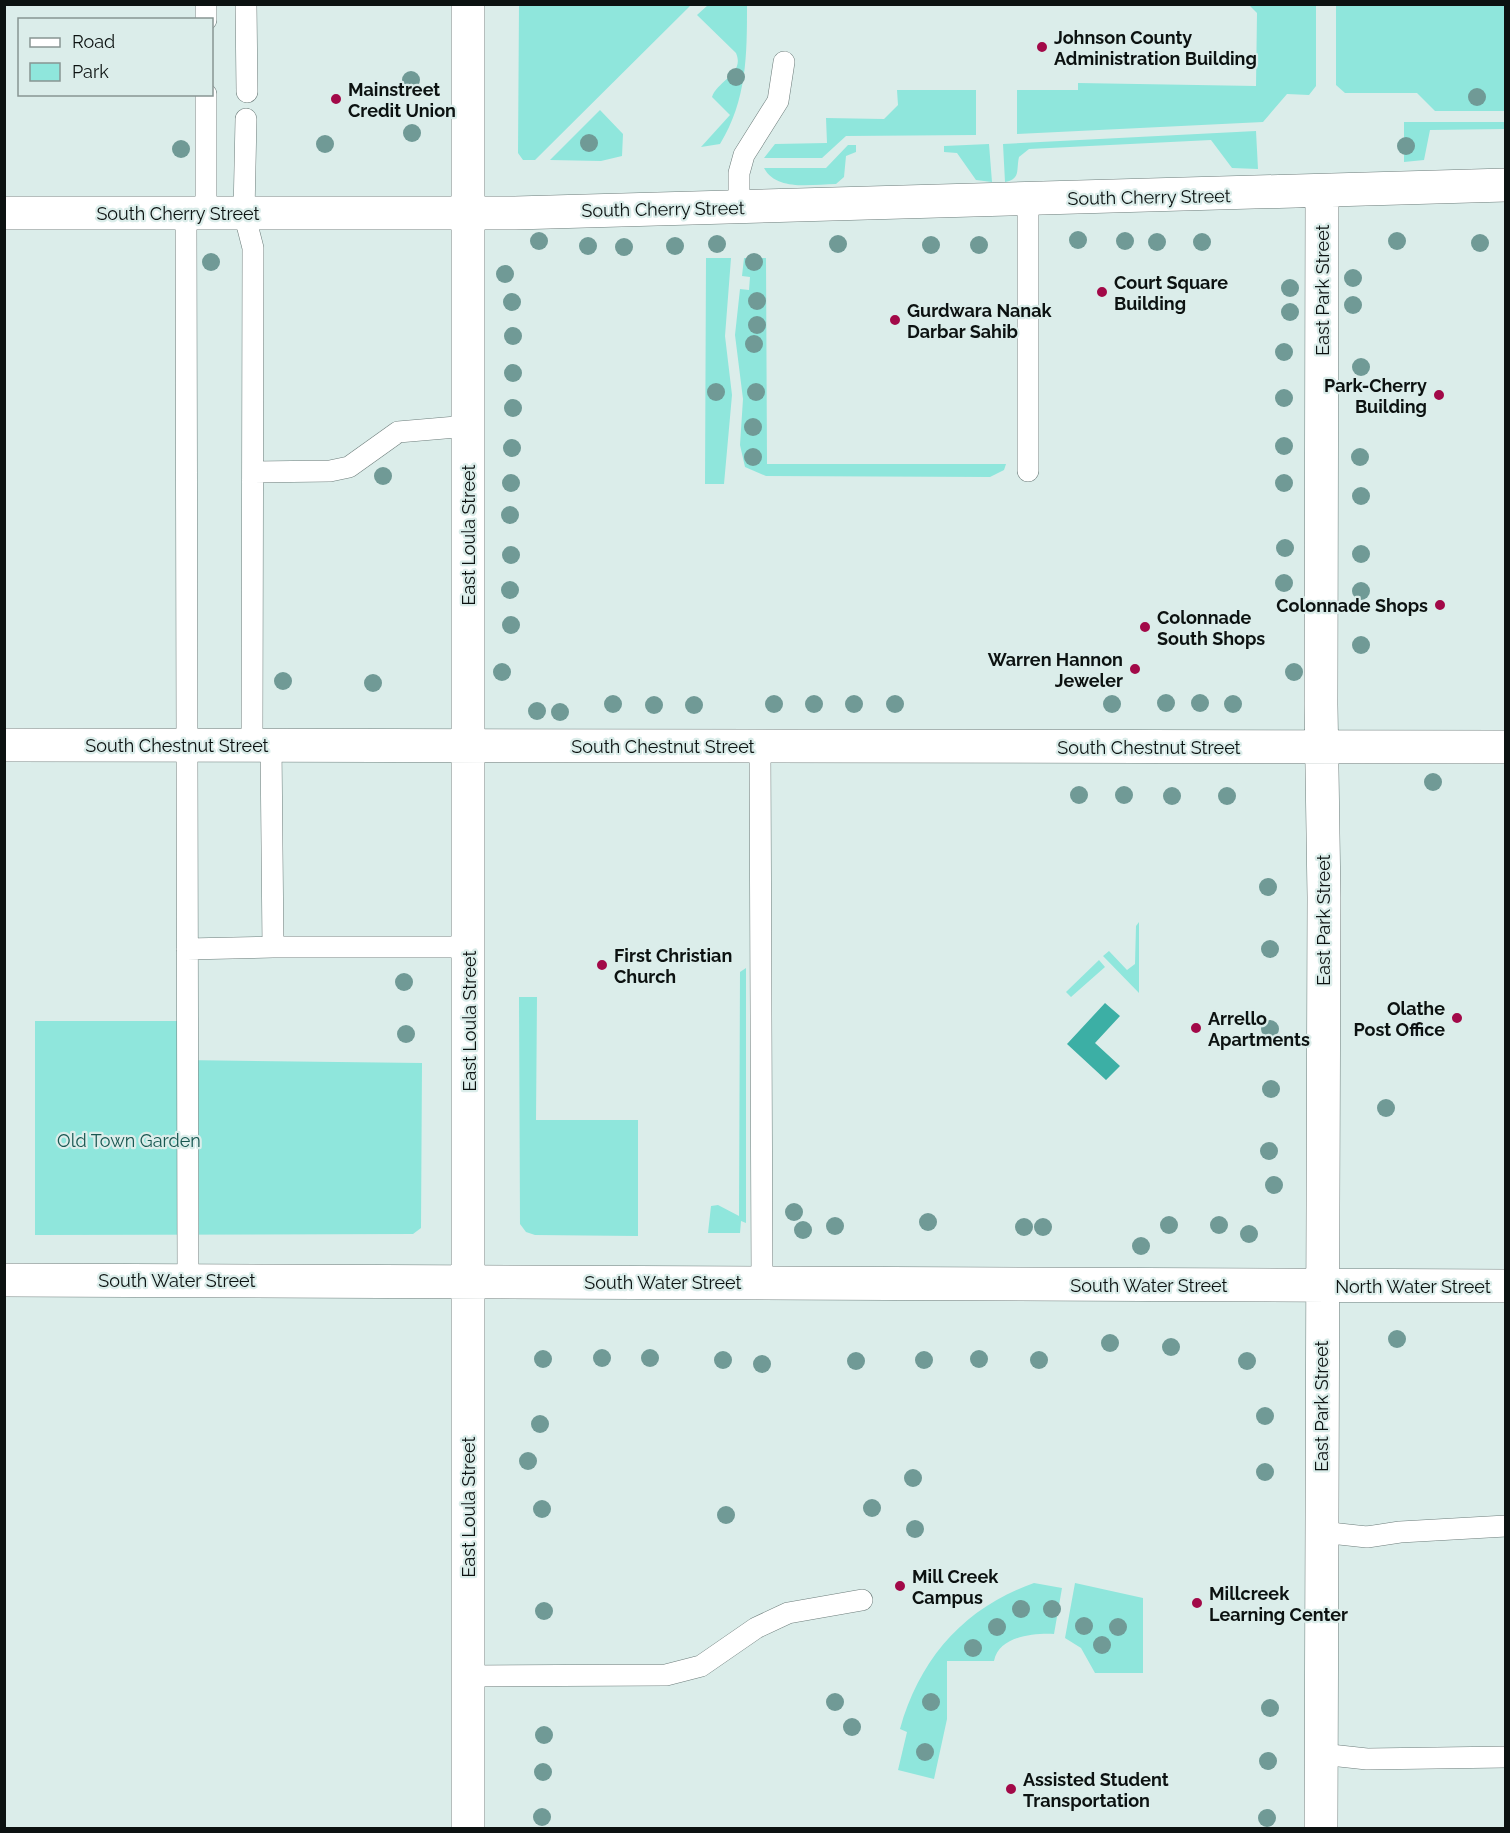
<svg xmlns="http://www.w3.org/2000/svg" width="1510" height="1833" font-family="Raleway,sans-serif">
<rect width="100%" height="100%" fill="#dbedea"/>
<path fill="#8fe6dc" d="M 519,5 L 519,4 L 691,5 L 535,160 L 523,160 L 518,153 Z
M 708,5 L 747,5 C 747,55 747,100 720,144 L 701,147 L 730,115 L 712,97 C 718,80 745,74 736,53 L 697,15 Z
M 1249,5 L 1316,5 L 1316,86 L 1309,95 L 1287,94 L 1263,122 L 1017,134 L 1017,90 L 1078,90 L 1078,83 L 1256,86 L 1257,13 Z
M 1336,5 L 1505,5 L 1505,111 L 1435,111 L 1417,93 L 1345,93 L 1336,85 Z
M 897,90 L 976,90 L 976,135 L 846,136 L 822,158 L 764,158 L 775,144 L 827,143 L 826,118 L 884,119 L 898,105 Z
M 600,110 L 623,134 L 622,156 L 601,161 L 550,160 Z
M 1404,122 L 1505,122 L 1505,129 L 1430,130 L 1424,160 L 1404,162 Z
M 1256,131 L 1258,169 L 1232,168 L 1211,140 L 1029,149 L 1019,157 C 1016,170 1021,179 1005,182 L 1003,144 Z
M 989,144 L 992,182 L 976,180 L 957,153 L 944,152 L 944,146 Z
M 848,145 L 856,145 L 856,152 L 846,156 L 844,177 L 836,184 C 813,184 777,192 764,168 L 826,168 Z
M 706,258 L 731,258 L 725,336 L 732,395 L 724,484 L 705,484 Z
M 744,258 L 766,258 L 767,464 L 1006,464 L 1004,470 L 990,477 L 766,476 L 745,467 L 740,445 L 743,399 L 735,335 L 740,289 L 749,290 L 750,277 L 742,276 Z
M 1139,922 L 1139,993 L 1103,956 L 1109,951 L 1127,970 L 1135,964 L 1136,926 Z
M 1099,960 L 1105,967 L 1071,997 L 1066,992 Z
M 746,968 L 746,1223 L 741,1221 L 740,1233 L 708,1233 L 711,1206 L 718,1205 L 739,1216 L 740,972 Z
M 519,997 L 537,997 L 536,1120 L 638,1120 L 638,1236 L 535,1235 L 526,1232 L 520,1224 Z
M 35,1021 L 180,1021 L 182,1060 L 422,1063 L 421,1228 L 413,1234 L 35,1235 Z
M 1034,1583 L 1062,1588 L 1054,1634 C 1034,1633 999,1636 994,1661 L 947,1661 L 947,1719 L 934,1779 L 898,1770 L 907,1732 L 900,1729 C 920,1658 964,1608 1034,1583 Z
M 1075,1583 L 1143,1598 L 1143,1673 L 1095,1673 L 1081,1648 L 1065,1638 Z"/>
<path fill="#3cafa5" d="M 1105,1003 L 1120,1016 L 1095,1043 L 1120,1066 L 1106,1080 L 1067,1044 Z"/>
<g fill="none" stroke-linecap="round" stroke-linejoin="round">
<g stroke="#6d7d7b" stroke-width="22">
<path id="lane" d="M 246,4 L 247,92
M 206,20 L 206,4
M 206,94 L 206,213
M 246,119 L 244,213 L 253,248 L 252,745
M 1028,200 L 1028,471
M 739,207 L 739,173 L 744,155 L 778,101 L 784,62
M 186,213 L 188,1280
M 253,472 L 330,471 L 349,467 L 398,432 L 468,426
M 760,746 L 762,1283
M 273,947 L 469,947
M 187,949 L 273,947 L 271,745
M 1321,1532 L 1367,1537 L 1400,1532 L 1506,1526
M 468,1676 L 666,1675 L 701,1666 L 756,1628 L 788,1613 L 862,1600
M 1321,1754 L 1367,1759 L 1506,1757"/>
</g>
<g stroke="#6d7d7b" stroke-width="34">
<path id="street" d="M 468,4 L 468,1828
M 4,213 L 515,213 L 1506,185
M 4,745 L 1506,747
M 4,1280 L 1506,1286
M 1321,1828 L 1324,897 L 1321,705 L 1322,192"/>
</g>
<use href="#lane" stroke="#fff" stroke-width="21"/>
<use href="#street" stroke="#fff" stroke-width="33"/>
</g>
<g fill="#709a96">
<circle cx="736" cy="77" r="9"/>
<circle cx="411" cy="80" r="9"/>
<circle cx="1477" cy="97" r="9"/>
<circle cx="412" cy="133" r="9"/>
<circle cx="589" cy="143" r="9"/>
<circle cx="325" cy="144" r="9"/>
<circle cx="1406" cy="146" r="9"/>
<circle cx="181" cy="149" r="9"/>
<circle cx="1078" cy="240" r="9"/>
<circle cx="539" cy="241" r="9"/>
<circle cx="1125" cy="241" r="9"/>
<circle cx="1397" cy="241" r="9"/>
<circle cx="1157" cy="242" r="9"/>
<circle cx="1202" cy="242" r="9"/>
<circle cx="1480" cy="243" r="9"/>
<circle cx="717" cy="244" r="9"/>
<circle cx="838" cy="244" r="9"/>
<circle cx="931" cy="245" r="9"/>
<circle cx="979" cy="245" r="9"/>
<circle cx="588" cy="246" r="9"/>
<circle cx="675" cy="246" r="9"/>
<circle cx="624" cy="247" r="9"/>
<circle cx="211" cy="262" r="9"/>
<circle cx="754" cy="262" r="9"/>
<circle cx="505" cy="274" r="9"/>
<circle cx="1353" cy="278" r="9"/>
<circle cx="1290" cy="288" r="9"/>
<circle cx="757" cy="301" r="9"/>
<circle cx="512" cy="302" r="9"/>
<circle cx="1353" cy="305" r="9"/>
<circle cx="1290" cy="312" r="9"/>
<circle cx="757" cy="325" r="9"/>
<circle cx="513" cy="336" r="9"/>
<circle cx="754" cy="344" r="9"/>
<circle cx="1284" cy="352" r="9"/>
<circle cx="1361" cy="367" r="9"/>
<circle cx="513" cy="373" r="9"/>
<circle cx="716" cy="392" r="9"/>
<circle cx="756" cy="392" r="9"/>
<circle cx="1284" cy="398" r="9"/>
<circle cx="513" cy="408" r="9"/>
<circle cx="753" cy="427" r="9"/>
<circle cx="1284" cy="446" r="9"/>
<circle cx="512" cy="448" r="9"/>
<circle cx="753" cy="457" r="9"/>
<circle cx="1360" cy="457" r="9"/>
<circle cx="383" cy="476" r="9"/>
<circle cx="511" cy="483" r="9"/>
<circle cx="1284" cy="483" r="9"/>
<circle cx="1361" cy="496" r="9"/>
<circle cx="510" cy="515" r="9"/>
<circle cx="1285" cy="548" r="9"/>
<circle cx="1361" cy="554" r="9"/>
<circle cx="511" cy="555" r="9"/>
<circle cx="1284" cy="583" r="9"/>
<circle cx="510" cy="590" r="9"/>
<circle cx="1361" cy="591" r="9"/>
<circle cx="511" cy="625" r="9"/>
<circle cx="1361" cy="645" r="9"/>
<circle cx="502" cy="672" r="9"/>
<circle cx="1294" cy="672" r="9"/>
<circle cx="283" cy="681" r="9"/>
<circle cx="373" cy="683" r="9"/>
<circle cx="1166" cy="703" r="9"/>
<circle cx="1200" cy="703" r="9"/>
<circle cx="613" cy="704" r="9"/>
<circle cx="774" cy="704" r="9"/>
<circle cx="814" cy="704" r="9"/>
<circle cx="854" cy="704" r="9"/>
<circle cx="895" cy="704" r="9"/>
<circle cx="1112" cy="704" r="9"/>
<circle cx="1233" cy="704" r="9"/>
<circle cx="654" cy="705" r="9"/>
<circle cx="694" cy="705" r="9"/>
<circle cx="537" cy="711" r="9"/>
<circle cx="560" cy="712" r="9"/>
<circle cx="1433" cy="782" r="9"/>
<circle cx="1079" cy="795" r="9"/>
<circle cx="1124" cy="795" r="9"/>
<circle cx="1172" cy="796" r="9"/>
<circle cx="1227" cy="796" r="9"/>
<circle cx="1268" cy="887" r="9"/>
<circle cx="1270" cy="949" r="9"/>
<circle cx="404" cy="982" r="9"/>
<circle cx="1270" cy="1029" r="9"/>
<circle cx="406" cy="1034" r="9"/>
<circle cx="1271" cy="1089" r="9"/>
<circle cx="1386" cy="1108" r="9"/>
<circle cx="1269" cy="1151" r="9"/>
<circle cx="1274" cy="1185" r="9"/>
<circle cx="794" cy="1212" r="9"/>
<circle cx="928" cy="1222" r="9"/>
<circle cx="1169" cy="1225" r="9"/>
<circle cx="1219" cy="1225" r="9"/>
<circle cx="835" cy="1226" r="9"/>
<circle cx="1024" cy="1227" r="9"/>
<circle cx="1043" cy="1227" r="9"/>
<circle cx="803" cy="1230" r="9"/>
<circle cx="1249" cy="1234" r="9"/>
<circle cx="1141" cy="1246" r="9"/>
<circle cx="1397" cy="1339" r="9"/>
<circle cx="1110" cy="1343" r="9"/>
<circle cx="1171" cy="1347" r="9"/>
<circle cx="602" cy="1358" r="9"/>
<circle cx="650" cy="1358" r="9"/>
<circle cx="543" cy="1359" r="9"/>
<circle cx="979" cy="1359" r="9"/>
<circle cx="723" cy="1360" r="9"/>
<circle cx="924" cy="1360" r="9"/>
<circle cx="1039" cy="1360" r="9"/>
<circle cx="856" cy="1361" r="9"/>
<circle cx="1247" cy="1361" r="9"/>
<circle cx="762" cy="1364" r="9"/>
<circle cx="1265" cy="1416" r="9"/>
<circle cx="540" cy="1424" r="9"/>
<circle cx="528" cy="1461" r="9"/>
<circle cx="1265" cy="1472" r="9"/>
<circle cx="913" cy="1478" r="9"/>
<circle cx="872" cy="1508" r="9"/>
<circle cx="542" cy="1509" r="9"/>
<circle cx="726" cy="1515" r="9"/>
<circle cx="915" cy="1529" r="9"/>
<circle cx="1021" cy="1609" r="9"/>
<circle cx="1052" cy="1609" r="9"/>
<circle cx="544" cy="1611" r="9"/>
<circle cx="1084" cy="1626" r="9"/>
<circle cx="997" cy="1627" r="9"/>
<circle cx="1118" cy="1627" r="9"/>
<circle cx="1102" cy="1645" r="9"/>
<circle cx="973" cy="1648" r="9"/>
<circle cx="835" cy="1702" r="9"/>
<circle cx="931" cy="1702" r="9"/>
<circle cx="1270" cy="1708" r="9"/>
<circle cx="852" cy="1727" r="9"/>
<circle cx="544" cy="1735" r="9"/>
<circle cx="925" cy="1752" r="9"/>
<circle cx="1268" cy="1761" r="9"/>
<circle cx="543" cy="1772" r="9"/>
<circle cx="542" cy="1817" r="9"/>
<circle cx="1267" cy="1818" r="9"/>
</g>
<g fill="#a20948" stroke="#dbedea" stroke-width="2">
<circle cx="1042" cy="47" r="6"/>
<circle cx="336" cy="99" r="6"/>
<circle cx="1102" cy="292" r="6"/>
<circle cx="895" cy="320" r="6"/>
<circle cx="1439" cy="395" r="6"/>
<circle cx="1440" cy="605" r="6"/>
<circle cx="1145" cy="627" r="6"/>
<circle cx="1135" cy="669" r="6"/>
<circle cx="602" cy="965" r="6"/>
<circle cx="1457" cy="1018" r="6"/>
<circle cx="1196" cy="1028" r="6"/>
<circle cx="900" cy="1586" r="6"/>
<circle cx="1197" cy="1603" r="6"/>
<circle cx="1011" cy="1789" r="6"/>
</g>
<g text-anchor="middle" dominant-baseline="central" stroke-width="4.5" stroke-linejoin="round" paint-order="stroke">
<g font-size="18" font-weight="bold" fill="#0c1211" stroke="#dbedea" text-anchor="start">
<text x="1054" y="37">Johnson County<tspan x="1054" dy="21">Administration Building</tspan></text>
<text x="348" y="89">Mainstreet<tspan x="348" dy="21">Credit Union</tspan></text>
<text x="1114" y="282">Court Square<tspan x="1114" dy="21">Building</tspan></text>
<text x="907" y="310">Gurdwara Nanak<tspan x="907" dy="21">Darbar Sahib</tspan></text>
<text x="1427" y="385" text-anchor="end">Park-Cherry<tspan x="1427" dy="21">Building</tspan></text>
<text x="1428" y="605" text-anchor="end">Colonnade Shops</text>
<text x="1157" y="617">Colonnade<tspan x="1157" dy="21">South Shops</tspan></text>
<text x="1123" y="659" text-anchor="end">Warren Hannon<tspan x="1123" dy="21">Jeweler</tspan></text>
<text x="614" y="955">First Christian<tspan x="614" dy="21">Church</tspan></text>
<text x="1445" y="1008" text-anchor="end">Olathe<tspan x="1445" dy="21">Post Office</tspan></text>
<text x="1208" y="1018">Arrello<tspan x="1208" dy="21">Apartments</tspan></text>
<text x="912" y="1576">Mill Creek<tspan x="912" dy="21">Campus</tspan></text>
<text x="1209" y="1593">Millcreek<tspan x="1209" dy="21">Learning Center</tspan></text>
<text x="1023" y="1779">Assisted Student<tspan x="1023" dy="21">Transportation</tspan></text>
</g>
<g font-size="18" fill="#0c1211" stroke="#dbedea">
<text transform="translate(1149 197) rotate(-1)">South Cherry Street</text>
<text transform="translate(663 209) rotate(-1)">South Cherry Street</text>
<text x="178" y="213">South Cherry Street</text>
<text transform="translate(1322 290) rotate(-90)">East Park Street</text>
<text transform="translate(468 535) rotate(-90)">East Loula Street</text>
<text x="177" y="745">South Chestnut Street</text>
<text x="663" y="746">South Chestnut Street</text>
<text x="1149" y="747">South Chestnut Street</text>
<text transform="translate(1323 920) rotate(-90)">East Park Street</text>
<text transform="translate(469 1021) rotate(-90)">East Loula Street</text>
<text x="177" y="1280">South Water Street</text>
<text x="663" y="1282">South Water Street</text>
<text x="1149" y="1285">South Water Street</text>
<text x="1413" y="1286">North Water Street</text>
<text transform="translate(1321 1406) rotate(-90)">East Park Street</text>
<text transform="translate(468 1507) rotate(-90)">East Loula Street</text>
</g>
<g font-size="18" fill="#185751" stroke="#dbedea">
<text x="129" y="1140">Old Town Garden</text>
</g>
</g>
<rect width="1510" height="1833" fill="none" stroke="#0c1211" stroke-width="12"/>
<rect x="18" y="18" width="195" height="78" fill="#dbedea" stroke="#889593" stroke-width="1.5"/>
<rect x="30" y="38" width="30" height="9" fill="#ffffff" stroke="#889593" stroke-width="1.5"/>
<text x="72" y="48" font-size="18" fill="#0c1211">Road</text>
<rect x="30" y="63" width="30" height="18" fill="#8fe6dc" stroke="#889593" stroke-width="1.5"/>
<text x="72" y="78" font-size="18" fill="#0c1211">Park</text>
</svg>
